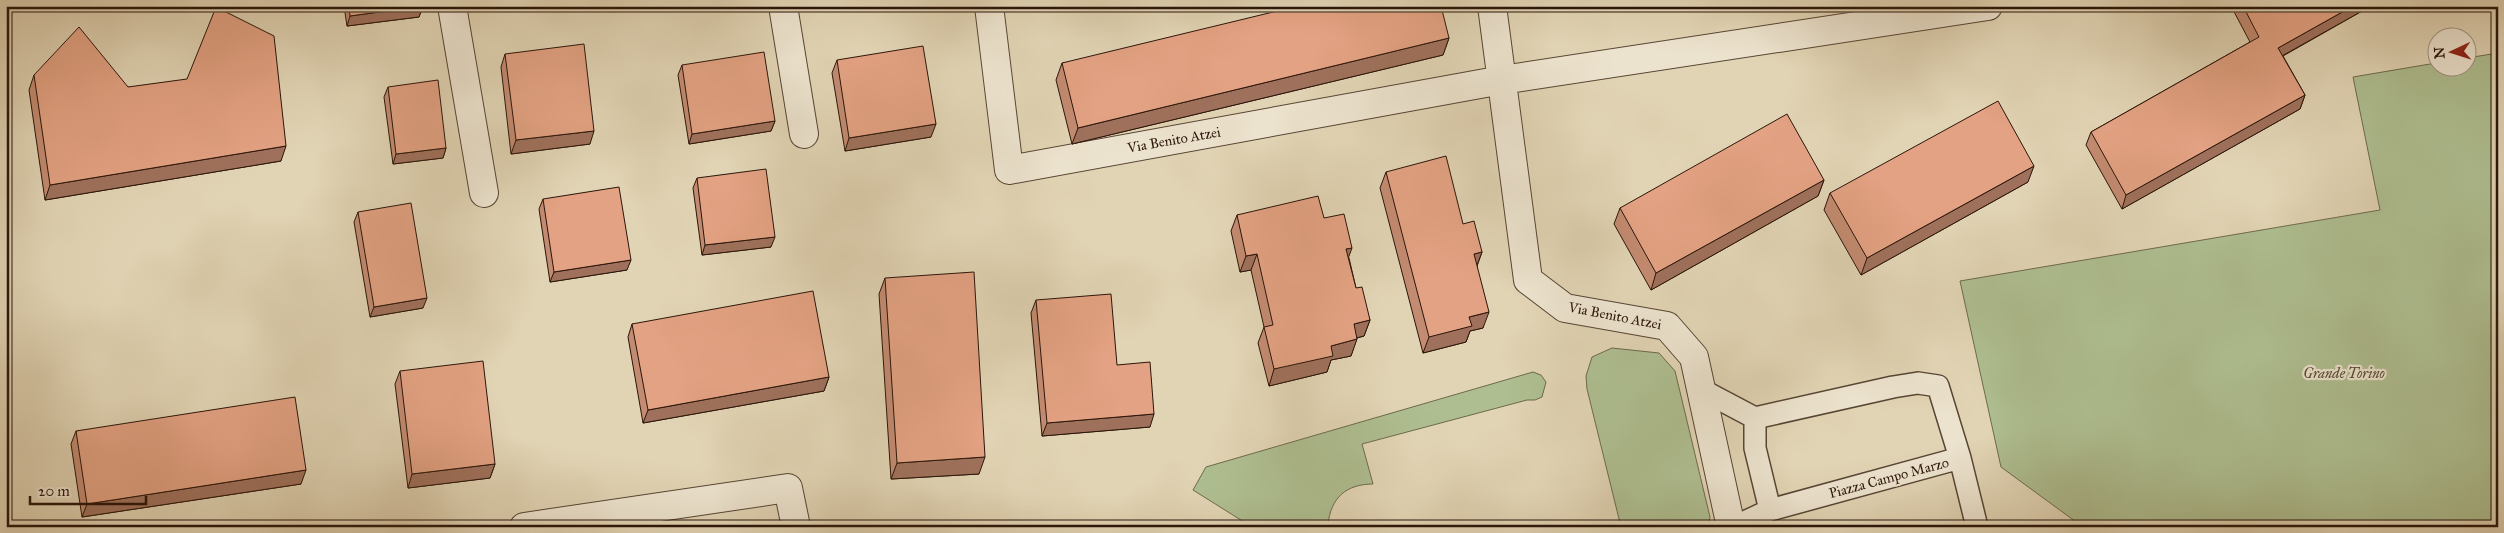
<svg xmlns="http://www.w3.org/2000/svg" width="2504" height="533" font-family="'IM FELL Great Primer',serif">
<rect width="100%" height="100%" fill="#e1d4b4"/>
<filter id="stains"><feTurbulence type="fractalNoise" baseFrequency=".004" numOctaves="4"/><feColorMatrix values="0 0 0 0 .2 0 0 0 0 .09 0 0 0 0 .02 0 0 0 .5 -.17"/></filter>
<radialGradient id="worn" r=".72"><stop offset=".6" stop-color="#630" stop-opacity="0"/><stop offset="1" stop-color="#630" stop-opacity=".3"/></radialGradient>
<path fill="#aebe90" stroke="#6c6a4d" d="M 2498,53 L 2498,527 L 2083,527 L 2001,467 L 1960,281 L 2380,210 L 2353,77 L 2436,63 L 2436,68 L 2466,68 L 2467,58 Z
M 1612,348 L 1659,353 L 1675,371 L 1710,517 L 1708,527 L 1621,527 L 1587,389 L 1586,376 L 1592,357 Z
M 1533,372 L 1541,375 L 1546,382 L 1542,397 L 1535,400 L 1527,400 L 1362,444 L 1373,484 C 1346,484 1331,498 1328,524 L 1319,527 L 1252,527 L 1193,490 L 1206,467 Z"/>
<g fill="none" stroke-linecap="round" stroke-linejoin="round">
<g stroke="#584534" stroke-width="24">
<path id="service" d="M 1702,390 L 1755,418
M 1755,418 L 1893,387 L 1918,383 L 1938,386 L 1960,458 L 1977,527
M 1755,418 L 1755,448 L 1770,510 L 1960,458
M 1734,527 L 1770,510"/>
</g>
<g stroke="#584534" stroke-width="30">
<path id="minor" d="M 452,6 L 484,193
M 783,6 L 804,134
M 989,6 L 1009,170 L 1502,80 L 1988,6
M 1492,6 L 1528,280 L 1565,308 L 1667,326 L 1694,357 L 1731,527
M 524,527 L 788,488 L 796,527"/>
</g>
<use href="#service" stroke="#ece3ce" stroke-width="21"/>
<use href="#minor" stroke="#ece3ce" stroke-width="28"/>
</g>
<path fill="#c38b71" stroke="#2b150a" d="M 344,6 L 423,6 L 419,17 L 347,26 Z
M 2231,6 L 2371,6 L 2283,56 L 2305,95 L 2300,109 L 2122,209 L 2086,145 L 2091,132 L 2250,42 Z
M 1449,38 L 1443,55 L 1072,144 L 1056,80 L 1062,63 Z
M 505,54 L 590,144 L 511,154 L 501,67 Z
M 837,60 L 931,137 L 845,151 L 832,73 Z
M 682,65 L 775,121 L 771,131 L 689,144 L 678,75 Z
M 34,75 L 128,87 L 281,161 L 45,200 L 29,90 Z
M 388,87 L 446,148 L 443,158 L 393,164 L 384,97 Z
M 1386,172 L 1463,224 L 1482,252 L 1477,266 L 1483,328 L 1470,331 L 1466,342 L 1423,353 L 1380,188 Z
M 697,178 L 771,247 L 702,255 L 693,188 Z
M 1824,180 L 1818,196 L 1651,290 L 1614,224 L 1620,208 Z
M 2028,182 L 1861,275 L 1824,210 L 1830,193 Z
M 543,199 L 627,270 L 550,282 L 539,209 Z
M 358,212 L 423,308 L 370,317 L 354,222 Z
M 1237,215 L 1324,218 L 1349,258 L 1356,288 L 1370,320 L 1364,336 L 1357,338 L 1351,356 L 1331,360 L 1327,372 L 1269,386 L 1258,343 L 1264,327 L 1251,270 L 1240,272 L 1231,231 Z
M 885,278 L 979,474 L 891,479 L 879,294 Z
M 1036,300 L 1117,365 L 1150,427 L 1042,436 L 1031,313 Z
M 632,324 L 829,377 L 824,391 L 643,423 L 628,337 Z
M 400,371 L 495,464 L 490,478 L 408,488 L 395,384 Z
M 76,431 L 301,484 L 82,517 L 71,444 Z"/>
<path fill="#9f715c" stroke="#2b150a" d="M 423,6 L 419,17 L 347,26 L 350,16 Z
M 2353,6 L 2371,6 L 2273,61 L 2278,48 Z
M 1449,38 L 1443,55 L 1072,144 L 1078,128 Z
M 2305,95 L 2300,109 L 2122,209 L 2126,195 Z
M 775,121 L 771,131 L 689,144 L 692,134 Z
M 936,124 L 931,137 L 845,151 L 849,138 Z
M 594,131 L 590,144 L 511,154 L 516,140 Z
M 286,146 L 281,161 L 45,200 L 50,185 Z
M 446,148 L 443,158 L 393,164 L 396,154 Z
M 2034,166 L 2028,182 L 1861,275 L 1867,258 Z
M 1824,180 L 1818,196 L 1651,290 L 1656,273 Z
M 775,237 L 771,247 L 702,255 L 705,245 Z
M 1352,248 L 1346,264 L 1346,249 Z
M 1482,252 L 1476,268 L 1474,254 Z
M 1257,254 L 1251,270 L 1240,272 L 1246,256 Z
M 631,260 L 627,270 L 550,282 L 554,272 Z
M 427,298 L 423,308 L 370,317 L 374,307 Z
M 1489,312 L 1483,328 L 1470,331 L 1466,342 L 1423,353 L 1429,337 L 1469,317 Z
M 1370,320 L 1364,336 L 1348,340 L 1354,324 Z
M 1357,339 L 1351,356 L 1331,360 L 1327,372 L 1269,386 L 1274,369 L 1331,346 Z
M 829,377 L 824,391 L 643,423 L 648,410 Z
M 1154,414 L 1150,427 L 1042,436 L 1047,423 Z
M 985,457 L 979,474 L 891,479 L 897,463 Z
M 495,464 L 490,478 L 408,488 L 412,474 Z
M 306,470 L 301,484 L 82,517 L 87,504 Z"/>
<path fill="#e3a283" stroke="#2b150a" d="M 349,6 L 423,6 L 350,16 Z
M 1298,6 L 1441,6 L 1449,38 L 1078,128 L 1062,63 Z
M 2243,6 L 2353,6 L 2278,48 L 2305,95 L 2126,195 L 2091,132 L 2259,37 Z
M 216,7 L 274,36 L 286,146 L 50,185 L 34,75 L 79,27 L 128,87 L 187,79 Z
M 584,44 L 594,131 L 516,140 L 505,54 Z
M 923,46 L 936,124 L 849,138 L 837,60 Z
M 764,52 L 775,121 L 692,134 L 682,65 Z
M 438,80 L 446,148 L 396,154 L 388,87 Z
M 1998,101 L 2034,166 L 1867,258 L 1830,193 Z
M 1787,114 L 1824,180 L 1656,273 L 1620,208 Z
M 1446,156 L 1463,224 L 1474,221 L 1482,252 L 1474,254 L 1489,312 L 1469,317 L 1472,326 L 1429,337 L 1386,172 Z
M 766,169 L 775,237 L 705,245 L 697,178 Z
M 619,187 L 631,260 L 554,272 L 543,199 Z
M 1318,196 L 1324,218 L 1344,214 L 1352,248 L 1346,249 L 1356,288 L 1362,287 L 1370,320 L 1354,324 L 1357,339 L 1331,346 L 1333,356 L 1274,369 L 1264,327 L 1273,325 L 1257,254 L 1246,256 L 1237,215 Z
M 411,203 L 427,298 L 374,307 L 358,212 Z
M 974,272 L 985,457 L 897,463 L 885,278 Z
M 813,291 L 829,377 L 648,410 L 632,324 Z
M 1111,294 L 1117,365 L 1150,362 L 1154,414 L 1047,423 L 1036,300 Z
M 483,361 L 495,464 L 412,474 L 400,371 Z
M 295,397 L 306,470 L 87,504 L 76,431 Z"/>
<g text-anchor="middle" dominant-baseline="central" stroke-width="4.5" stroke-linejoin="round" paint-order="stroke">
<g font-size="14" fill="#2b150a" stroke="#ece3ce">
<text transform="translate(1174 140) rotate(-10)">Via Benito Atzei</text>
<text transform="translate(1615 316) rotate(11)">Via Benito Atzei</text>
<text transform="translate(1889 478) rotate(-15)">Piazza Campo Marzo</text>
</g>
<g font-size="14" font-style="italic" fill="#524832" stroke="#ece3ce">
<text x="2344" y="373">Grande Torino</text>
</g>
</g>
<rect width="2504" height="533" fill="none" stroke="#e1d4b4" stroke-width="25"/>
<rect x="8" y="8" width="2489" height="518" fill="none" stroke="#2b150a" stroke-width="2.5"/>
<rect x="12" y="12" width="2479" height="508" fill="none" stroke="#2b150a"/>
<g transform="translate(2452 52) rotate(266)"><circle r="24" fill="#ece3ce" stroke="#9f9180"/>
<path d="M0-4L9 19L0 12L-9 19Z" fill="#8f2418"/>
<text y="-8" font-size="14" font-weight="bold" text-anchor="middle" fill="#2b150a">N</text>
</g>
<path d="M30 496v8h116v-8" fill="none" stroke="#2b150a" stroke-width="2.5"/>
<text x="38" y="496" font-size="15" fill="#2b150a" stroke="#ece3ce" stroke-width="4" paint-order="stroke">20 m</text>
<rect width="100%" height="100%" filter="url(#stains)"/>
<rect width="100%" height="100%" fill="url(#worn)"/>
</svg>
